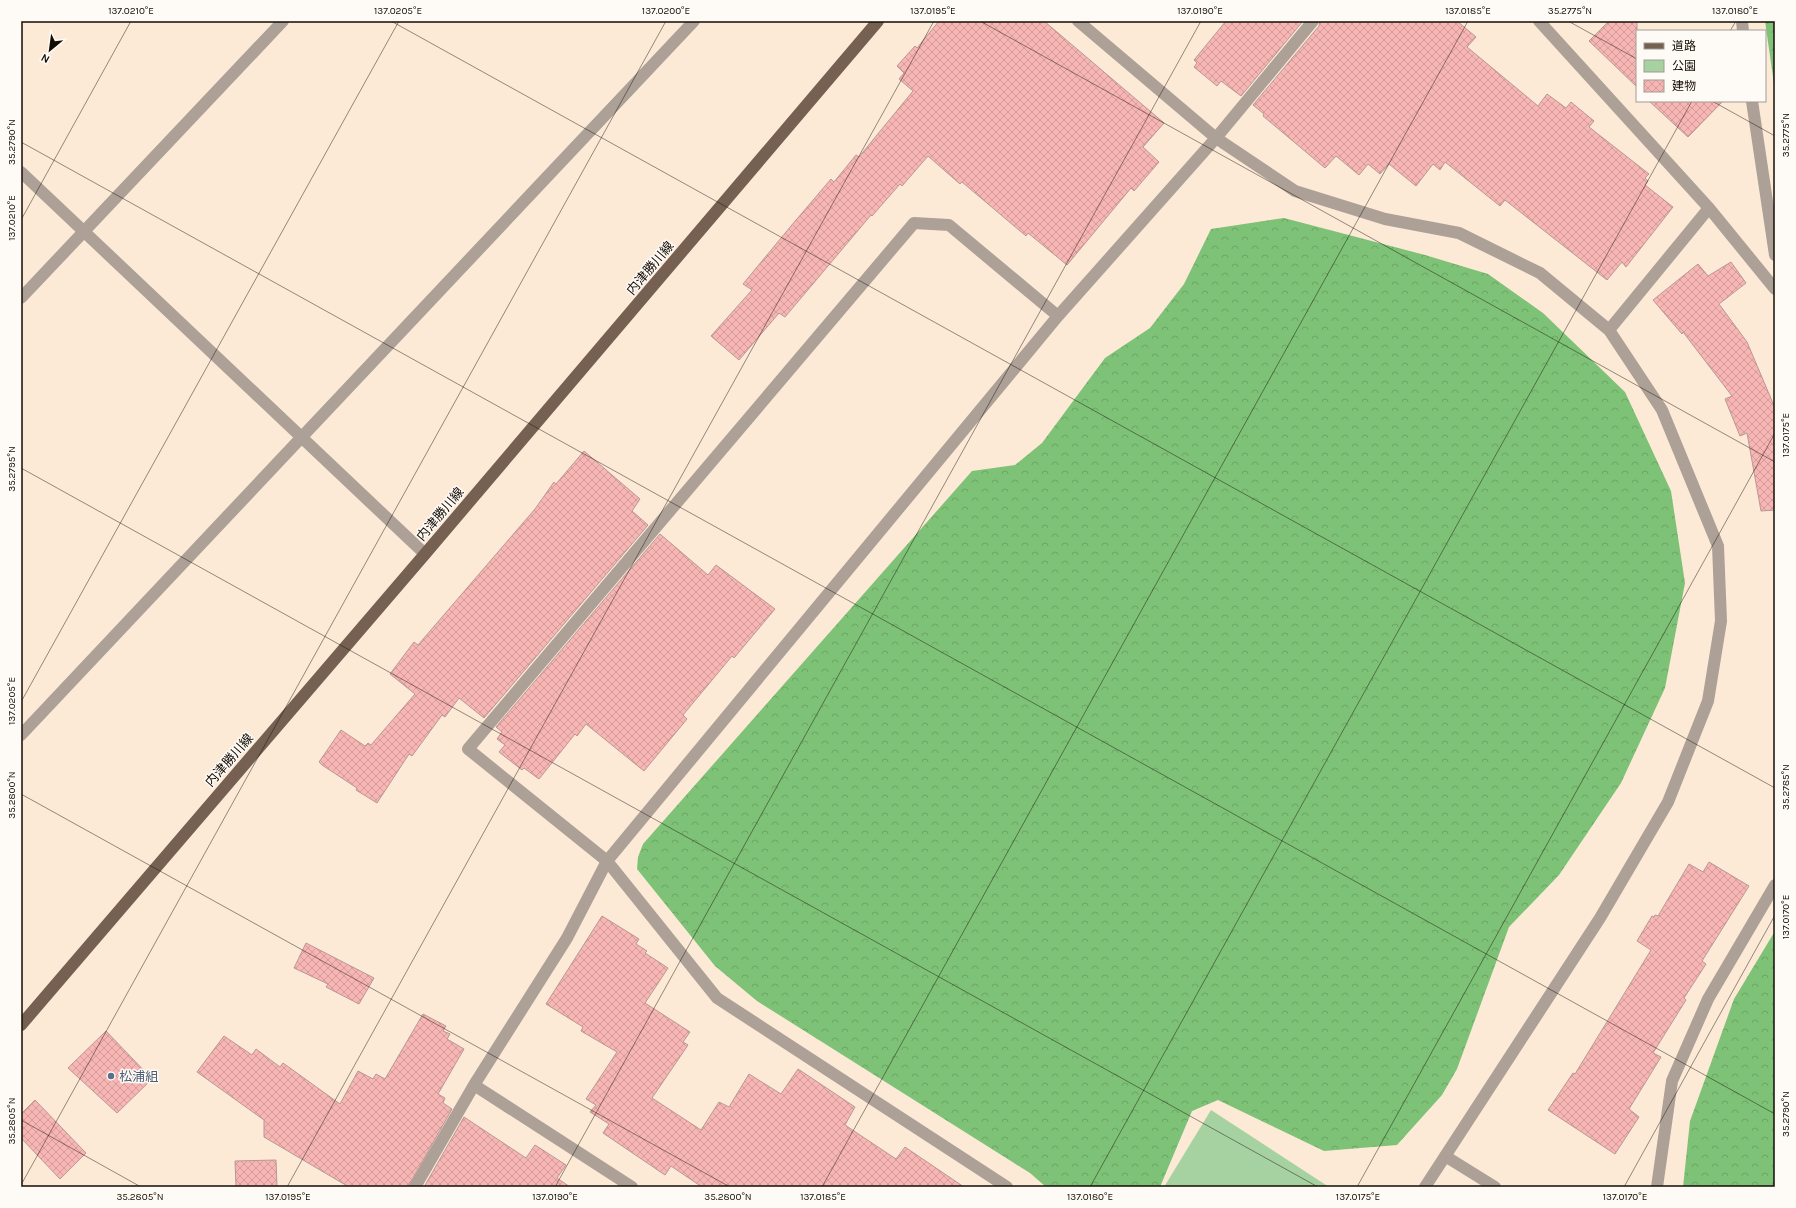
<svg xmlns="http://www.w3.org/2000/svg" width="1796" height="1208" font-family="Karla,'Noto Sans JP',sans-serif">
<defs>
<pattern id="forest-crowns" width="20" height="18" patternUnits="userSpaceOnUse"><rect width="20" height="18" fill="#7ec277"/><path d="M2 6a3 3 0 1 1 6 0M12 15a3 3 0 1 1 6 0" fill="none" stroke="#6ca665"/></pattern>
<pattern id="building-cross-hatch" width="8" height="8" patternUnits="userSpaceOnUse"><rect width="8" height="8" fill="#f7b6b4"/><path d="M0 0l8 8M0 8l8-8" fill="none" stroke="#d39b99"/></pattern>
</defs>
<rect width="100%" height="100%" fill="#fcead6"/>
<path fill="url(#forest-crowns)" d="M 1765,21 L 1775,21 L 1775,91 Z
M 1284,218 L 1425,255 L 1488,274 L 1543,313 L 1625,392 L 1671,491 L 1685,583 L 1665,688 L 1621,783 L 1559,875 L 1509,927 L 1457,1069 L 1442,1095 L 1397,1145 L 1324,1151 L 1218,1100 L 1192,1111 L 1160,1187 L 1046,1187 L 1030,1173 L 757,1001 L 715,966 L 637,869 L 638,857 L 643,844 L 972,471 L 1015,465 L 1042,443 L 1105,358 L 1150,328 L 1184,284 L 1211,229 Z
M 1775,931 L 1775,1187 L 1683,1187 L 1690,1121 L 1734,999 Z"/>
<path fill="#a6d2a1" d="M 1211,1110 L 1329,1187 L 1164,1187 Z"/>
<path fill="url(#building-cross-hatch)" stroke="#b99796" d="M 939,21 L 1044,21 L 1164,123 L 1143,147 L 1159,162 L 1134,191 L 1131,188 L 1067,265 L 1028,233 L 1026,236 L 962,182 L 960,184 L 928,156 L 902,186 L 900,184 L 872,216 L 871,215 L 785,317 L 779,313 L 739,360 L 711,336 L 752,290 L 743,284 L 791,226 L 831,179 L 834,182 L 856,155 L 859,157 L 913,91 L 899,79 L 904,73 L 897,66 L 915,46 L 917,48 Z
M 1226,21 L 1303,21 L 1241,96 L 1221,81 L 1217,86 L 1194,67 L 1197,63 L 1194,60 Z
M 1320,21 L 1457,21 L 1476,37 L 1467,47 L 1538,106 L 1547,94 L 1566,108 L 1571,102 L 1594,121 L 1589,127 L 1649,174 L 1645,178 L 1648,181 L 1645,185 L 1673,207 L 1626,267 L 1622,262 L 1607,280 L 1505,200 L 1500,206 L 1445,162 L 1440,170 L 1433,164 L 1416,186 L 1389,164 L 1380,174 L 1368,164 L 1359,175 L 1336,156 L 1325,168 L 1263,116 L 1264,114 L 1253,105 L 1319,26 Z
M 1609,21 L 1637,21 L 1637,87 L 1589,41 Z
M 1649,101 L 1723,101 L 1688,137 Z
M 1731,262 L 1746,283 L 1719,304 L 1747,342 L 1775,408 L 1775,510 L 1761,511 L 1747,433 L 1740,436 L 1725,399 L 1732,396 L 1683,332 L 1682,334 L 1653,300 L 1698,264 L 1708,276 Z
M 584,451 L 640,499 L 632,511 L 648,525 L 484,718 L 459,698 L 445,717 L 442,715 L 412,756 L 409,754 L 377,803 L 356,790 L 357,788 L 322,765 L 319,762 L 341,730 L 365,746 L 368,743 L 371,745 L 415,694 L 390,674 L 414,642 L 418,645 L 535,509 L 554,482 L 556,484 Z
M 660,534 L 708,575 L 716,565 L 775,609 L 734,658 L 732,656 L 683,715 L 687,719 L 644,771 L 586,724 L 577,736 L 575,734 L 539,779 L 524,768 L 522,770 L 499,752 L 505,745 L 497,739 L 502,732 L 496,727 Z
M 1709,862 L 1749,886 L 1702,961 L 1706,964 L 1684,998 L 1686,1000 L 1653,1053 L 1661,1057 L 1629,1109 L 1639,1117 L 1615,1154 L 1548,1110 L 1573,1073 L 1575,1074 L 1651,950 L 1637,941 L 1652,916 L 1654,917 L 1655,915 L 1658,916 L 1689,864 L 1703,872 Z
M 602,916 L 639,939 L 636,944 L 647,951 L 645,953 L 668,968 L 645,1003 L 690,1032 L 683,1042 L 688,1045 L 652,1098 L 701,1130 L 719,1102 L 729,1107 L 749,1074 L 781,1094 L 798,1069 L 855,1107 L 845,1125 L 896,1159 L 905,1147 L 964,1187 L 702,1187 L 671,1166 L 665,1175 L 603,1133 L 609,1124 L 590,1112 L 596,1105 L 586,1099 L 617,1052 L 581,1031 L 583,1027 L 546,1004 Z
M 306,943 L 374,978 L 359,1004 L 326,987 L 328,984 L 294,968 Z
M 423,1014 L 446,1026 L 443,1031 L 450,1034 L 447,1039 L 464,1049 L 438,1094 L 445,1098 L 443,1103 L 452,1109 L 408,1187 L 349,1187 L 264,1137 L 264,1120 L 197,1072 L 224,1036 L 252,1055 L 256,1049 L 280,1067 L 283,1063 L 340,1104 L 358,1071 L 373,1079 L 376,1074 L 385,1079 Z
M 106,1031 L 152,1079 L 117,1113 L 68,1068 Z
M 35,1100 L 86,1153 L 60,1179 L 21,1138 L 21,1114 Z
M 464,1117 L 526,1158 L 535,1145 L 566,1165 L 557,1178 L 570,1187 L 424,1187 Z
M 276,1160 L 277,1187 L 236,1187 L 235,1161 Z"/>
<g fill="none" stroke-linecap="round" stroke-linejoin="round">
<path stroke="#aca097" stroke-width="12" d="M 1078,21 L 1216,138 L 1295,191 L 1385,219 L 1459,233 L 1540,273 L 1609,330 L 1662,410 L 1718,546 L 1721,621 L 1708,701 L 1668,802 L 1600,918 L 1425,1187
M 1539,21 L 1709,208 L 1775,289
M 1742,21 L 1743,31
M 1752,101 L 1775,255
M 21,172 L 425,554
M 21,298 L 283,21
M 1609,330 L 1709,208
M 21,735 L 694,21
M 474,1085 L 632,1187
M 1445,1156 L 1495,1187
M 415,1187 L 474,1085 L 567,938 L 607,861 L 1058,316 L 1216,138 L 1313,21
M 1007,1187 L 717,998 L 607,861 L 468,749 L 914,223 L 949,225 L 1058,316
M 1657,1187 L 1672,1081 L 1708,999 L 1775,885"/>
<path stroke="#756052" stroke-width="12" d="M 21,1025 L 425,554 L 878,21"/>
</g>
<path fill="none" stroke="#140d05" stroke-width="1" stroke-opacity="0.45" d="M 391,21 L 1775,788M 980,21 L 1775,462M 1568,21 L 1637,59M 1730,31 L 1736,21M 1712,101 L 1775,136M 21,142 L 1775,1114M 21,220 L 131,21M 21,468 L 1318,1187M 21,702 L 399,21M 21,794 L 730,1187M 21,1120 L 141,1187M 21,1185 L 666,21M 287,1187 L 934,21M 555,1187 L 1201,21M 822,1187 L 1468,21M 1090,1187 L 1692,101M 1357,1187 L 1775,433M 1624,1187 L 1775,915"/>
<circle fill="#5c6f8a" stroke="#fefaf5" stroke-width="1.5" cx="111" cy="1076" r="4"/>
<g text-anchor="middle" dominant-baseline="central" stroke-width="3" stroke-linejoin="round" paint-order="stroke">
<g font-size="13" fill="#140d05" stroke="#fefaf5">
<text transform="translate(650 268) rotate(-50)">内津勝川線</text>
<text transform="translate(440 514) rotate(-50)">内津勝川線</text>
<text transform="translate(229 760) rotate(-49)">内津勝川線</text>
</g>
<g font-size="13" fill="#4e5e75" stroke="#fefaf5" text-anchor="start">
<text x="119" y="1076">松浦組</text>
</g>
</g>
<rect width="1796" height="1208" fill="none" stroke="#fefaf5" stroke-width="44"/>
<rect x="1636" y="30" width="130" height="72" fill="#fefaf5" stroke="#a09b95"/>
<rect x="1644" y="43" width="20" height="6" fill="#756052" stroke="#a09b95"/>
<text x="1672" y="50" font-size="12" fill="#140d05">道路</text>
<rect x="1644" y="60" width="20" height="12" fill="#a6d2a1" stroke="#a09b95"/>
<text x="1672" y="70" font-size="12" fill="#140d05">公園</text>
<rect x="1644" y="80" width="20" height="12" fill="url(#building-cross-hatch)" stroke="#a09b95"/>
<text x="1672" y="90" font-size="12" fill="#140d05">建物</text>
<g transform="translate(50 50) rotate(209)" stroke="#fefaf5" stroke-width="3" paint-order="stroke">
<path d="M0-3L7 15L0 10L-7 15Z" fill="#140d05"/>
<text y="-6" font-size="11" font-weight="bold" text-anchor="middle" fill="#140d05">N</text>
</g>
<rect x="22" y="22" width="1752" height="1164" fill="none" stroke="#140d05" stroke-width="1.5"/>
<g font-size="10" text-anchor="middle" fill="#140d05">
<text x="131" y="14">137.0210°E</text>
<text x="398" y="14">137.0205°E</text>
<text x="666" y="14">137.0200°E</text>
<text x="933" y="14">137.0195°E</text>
<text x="1200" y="14">137.0190°E</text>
<text x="1468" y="14">137.0185°E</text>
<text x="1570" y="14">35.2775°N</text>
<text x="1735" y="14">137.0180°E</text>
<text transform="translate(1785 135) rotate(-90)" y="4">35.2775°N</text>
<text transform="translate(11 142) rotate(-90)" y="4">35.2790°N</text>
<text transform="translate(11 218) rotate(-90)" y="4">137.0210°E</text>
<text transform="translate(1785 435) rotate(-90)" y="4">137.0175°E</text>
<text transform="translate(11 469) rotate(-90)" y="4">35.2795°N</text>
<text transform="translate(11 701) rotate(-90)" y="4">137.0205°E</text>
<text transform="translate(1785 787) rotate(-90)" y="4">35.2785°N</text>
<text transform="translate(11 795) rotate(-90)" y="4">35.2800°N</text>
<text transform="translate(1785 917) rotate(-90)" y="4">137.0170°E</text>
<text transform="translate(1785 1114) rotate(-90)" y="4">35.2790°N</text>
<text transform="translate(11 1121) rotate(-90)" y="4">35.2805°N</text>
<text x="140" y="1200">35.2805°N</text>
<text x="288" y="1200">137.0195°E</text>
<text x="555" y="1200">137.0190°E</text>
<text x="728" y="1200">35.2800°N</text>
<text x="823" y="1200">137.0185°E</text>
<text x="1090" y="1200">137.0180°E</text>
<text x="1358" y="1200">137.0175°E</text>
<text x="1625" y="1200">137.0170°E</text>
</g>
</svg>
